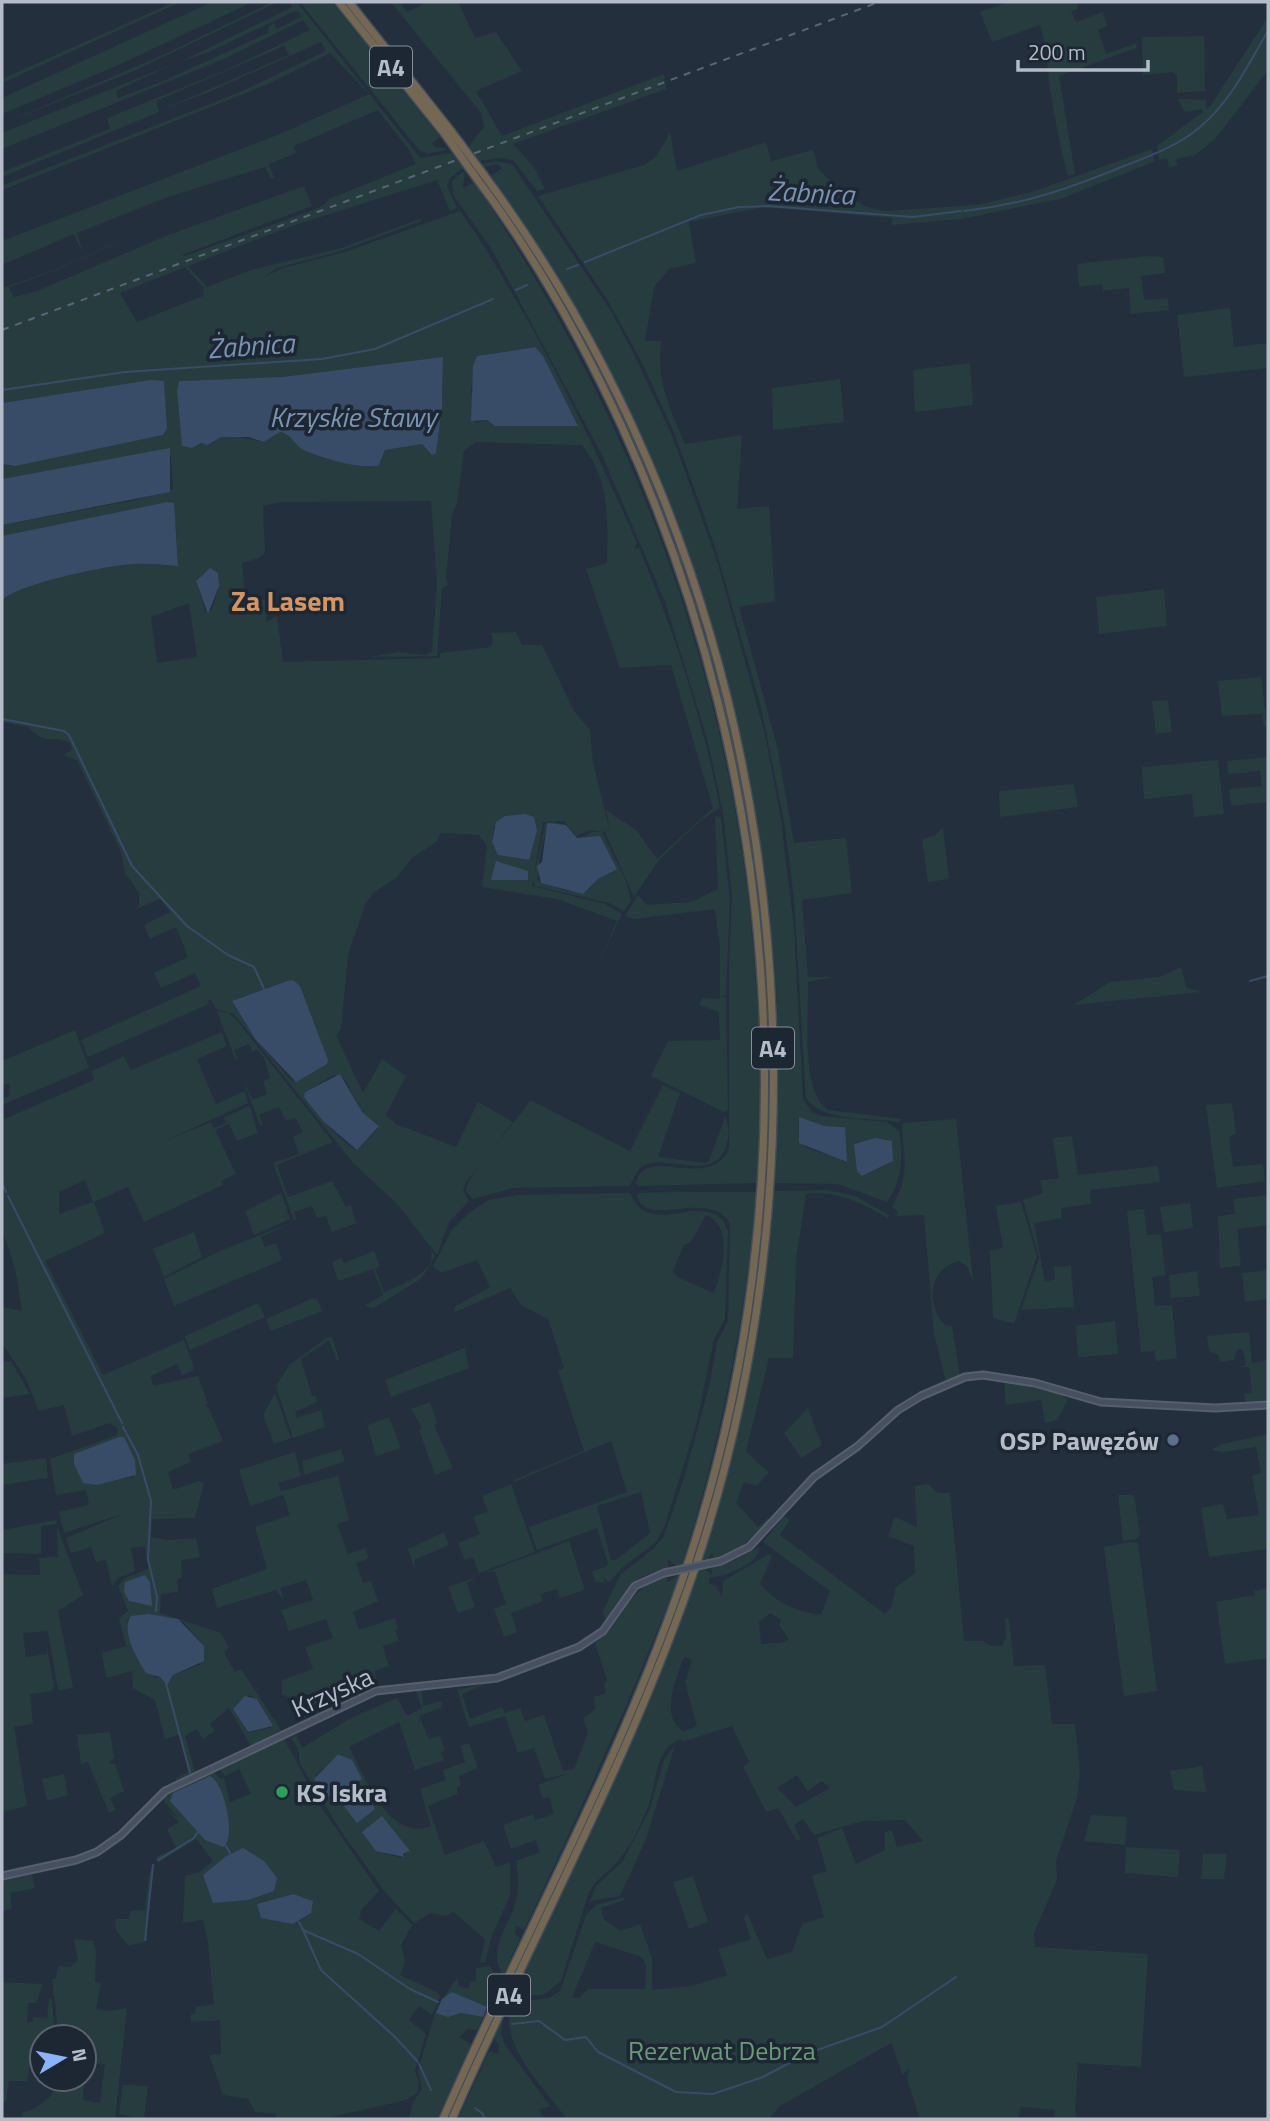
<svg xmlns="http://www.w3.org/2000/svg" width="1270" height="2121" font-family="'Titillium Web',sans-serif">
<rect width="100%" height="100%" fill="#242f3e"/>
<path fill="#263c3f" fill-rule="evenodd" d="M 174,2 L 181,2 L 2,83 L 2,79 Z
M 212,2 L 253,2 L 114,67 L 2,114 L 2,98 Z
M 272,2 L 278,2 L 136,70 L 2,124 L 163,55 Z
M 290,2 L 297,2 L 420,158 L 451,153 L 463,168 L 451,177 L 447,186 L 457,208 L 450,211 L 437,180 L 292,226 L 188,266 L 207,287 L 251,270 L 341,248 L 420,219 L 421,221 L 341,251 L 277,268 L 264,277 L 283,268 L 345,252 L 460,211 C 483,242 500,273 520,307 C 564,383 602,463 637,543 L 634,549 L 639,548 C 674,631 703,719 720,808 L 701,820 L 658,861 L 634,897 L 605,832 L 590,830 L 576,836 L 564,821 L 543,822 L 532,886 L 605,904 L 622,914 L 595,970 L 617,921 L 557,899 L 482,887 L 487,846 L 479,835 L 441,833 L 437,841 L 412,858 L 397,877 L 373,893 L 366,903 L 348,954 L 341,1029 L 336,1035 L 363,1093 L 382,1059 L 406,1076 L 386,1115 L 396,1124 L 456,1147 L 478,1102 L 513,1122 L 466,1182 L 463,1190 L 469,1201 L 449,1222 L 437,1255 L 398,1205 L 353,1163 L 234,1014 L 216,1009 L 211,1000 L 208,1000 L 209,1004 L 88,1057 L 81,1040 L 201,986 L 195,973 L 161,988 L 154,973 L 188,957 L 176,927 L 150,939 L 144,925 L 170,912 L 160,899 L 136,909 L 139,905 L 139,893 L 125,873 L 121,852 L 77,760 L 63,755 L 72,750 L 70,743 C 50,733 49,748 28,727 L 2,722 L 2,600 C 19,584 108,565 134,564 C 148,563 163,566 178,565 L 176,528 L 167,502 L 2,536 L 2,525 L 136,500 L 173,489 L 171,456 L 130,456 L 2,479 L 2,464 L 11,466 L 163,435 L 167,429 L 164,382 L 148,381 L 2,403 L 2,288 L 54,270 L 172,218 L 56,270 L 9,287 L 14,297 L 37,291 L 168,235 L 304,186 L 312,206 L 182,255 L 185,256 L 313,210 L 324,205 L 329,199 L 416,164 L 409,150 L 378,110 L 294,146 L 296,153 L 269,164 L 274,178 L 271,179 L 265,167 L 168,197 L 77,233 L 83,254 L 74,234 L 2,265 L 2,241 L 280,134 L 369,94 L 330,53 L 266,85 L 2,190 L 4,185 L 240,92 L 326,51 L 321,42 L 207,93 L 163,109 L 289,55 L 284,46 L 156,101 L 159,112 L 2,177 L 2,172 L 110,129 L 107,118 L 226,70 L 310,30 L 303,20 L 224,59 L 2,149 L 2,133 L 173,64 L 116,91 L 118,98 L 163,81 L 268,33 L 269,26 L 274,23 L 277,29 L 301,17 L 301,14 L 295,11 L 209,52 L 180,62 L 292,7 ZM 185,267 L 204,288 L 203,296 L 137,322 L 120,293 ZM 534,347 L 578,424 L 495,426 L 487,420 L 475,423 L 471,390 L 477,356 ZM 443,357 L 442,407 L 436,452 L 432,455 L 422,444 L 385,450 L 381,461 L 370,468 C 351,462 332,462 313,454 C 300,449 294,436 280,432 L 264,442 L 232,436 L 220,437 L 214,443 L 182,445 L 177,391 L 179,381 L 282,377 ZM 476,442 L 582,445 C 610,479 608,521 607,563 L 586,569 L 620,668 L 671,665 L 713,808 L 657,859 L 637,831 L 606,810 L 611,836 L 593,763 L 590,730 L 574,711 L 542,645 L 522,645 L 516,632 L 491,633 L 493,642 L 490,647 L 441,653 L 439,658 L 283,662 L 277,616 L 266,622 L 268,599 L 246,603 L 242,563 L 259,558 L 265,553 L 263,506 L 280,502 L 431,501 L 437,582 L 432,652 L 424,655 L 398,652 L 369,657 L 437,656 L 442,588 L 448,585 L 446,578 L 452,514 L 457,503 L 464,450 ZM 207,570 L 219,586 L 212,610 L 206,613 L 196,581 ZM 189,603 L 197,657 L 157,663 L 151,617 ZM 494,826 L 537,831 L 529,860 L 498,855 L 492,842 ZM 286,981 L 300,986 L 306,1003 L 293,1082 L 256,1040 L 233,1003 L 234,1000 ZM 334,1075 L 344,1078 L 362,1112 L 378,1124 L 378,1129 L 357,1150 C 345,1146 307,1105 305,1092 Z
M 300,2 L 332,2 L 440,137 L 432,144 L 435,147 L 449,149 L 428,154 L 419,150 Z
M 391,2 L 400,2 L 407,12 L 428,2 L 458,2 L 475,38 L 496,32 L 522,71 L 476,91 L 502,136 L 664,74 L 666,89 L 513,144 L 534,167 L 545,189 L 537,191 L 513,160 L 498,158 L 480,161 L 469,146 L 484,127 L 481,113 Z
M 1008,2 L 1077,2 L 1078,9 L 1071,11 L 1076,22 L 1103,12 L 1107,26 L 1098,30 L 1106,54 L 1137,43 L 1136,48 L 1059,76 L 1075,174 L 1068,176 C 1060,148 1055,118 1050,89 C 1047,67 1047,47 1040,25 L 992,42 L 980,12 Z
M 1268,2 L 1268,70 L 1216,138 L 1195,155 L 1176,159 L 1177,166 L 1169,167 L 1167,158 L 1159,160 L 1157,146 L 1203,112 L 1202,109 L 1185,112 L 1178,99 L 1206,100 L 1206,109 L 1211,105 L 1268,17 Z
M 1204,36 L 1205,91 L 1177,93 L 1177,75 L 1173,72 L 1143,75 L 1142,37 Z
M 670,132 L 677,171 L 766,142 L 771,161 L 813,150 L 818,168 L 827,178 L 864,206 L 884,211 L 977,205 L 1032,192 L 1152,149 L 1154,161 L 1151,163 L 1063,198 L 962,219 L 892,225 L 892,218 L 763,207 L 689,222 L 696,263 L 669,269 L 654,287 L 645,341 L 661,341 C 656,380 670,409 685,444 L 742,435 L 737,509 L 769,506 L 775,601 L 739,607 L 777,746 L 794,843 L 846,838 L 852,893 L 802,900 L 808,977 L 834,977 L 808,982 C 809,1013 800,1092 828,1110 L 903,1119 L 898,1122 C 872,1117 822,1123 806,1098 L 794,899 L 785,826 L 760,703 L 715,547 L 674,432 L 641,361 L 608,301 L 538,196 L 644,165 L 656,157 Z
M 496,161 L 512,164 L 611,311 L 633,352 L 673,438 L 718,564 L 765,734 L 780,813 L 794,927 L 803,1099 L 812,1112 L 822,1116 L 887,1122 L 899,1131 C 903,1157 903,1180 887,1202 L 838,1184 L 775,1183 C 778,1111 780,1040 775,969 C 752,683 655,411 491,176 L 502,168 L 497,164 L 484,167 L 482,164 ZM 798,1119 L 824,1126 L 844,1126 L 846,1163 C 837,1154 804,1152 800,1141 C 798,1136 799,1126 798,1119 ZM 887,1139 L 893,1145 L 890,1163 L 862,1176 L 855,1143 Z
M 465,170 L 463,188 L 473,183 L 476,185 C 680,487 777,819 757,1183 L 639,1186 L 636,1183 C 645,1143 708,1193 729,1149 L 729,964 L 732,895 L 723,813 L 708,742 L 665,602 L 602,455 L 491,248 L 453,195 L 452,181 Z
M 1146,256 L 1163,257 L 1165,273 L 1141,276 L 1144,300 L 1168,298 L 1169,310 L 1131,314 L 1129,288 L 1103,291 L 1102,284 L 1079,287 L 1077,264 Z
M 1230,308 L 1234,347 L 1268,343 L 1268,368 L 1184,377 L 1177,315 Z
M 970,363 L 973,405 L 915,412 L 913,370 Z
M 840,379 L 844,422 L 773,430 L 772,388 Z
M 1164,589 L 1167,626 L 1099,634 L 1096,597 Z
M 1261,677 L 1267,726 L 1264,727 L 1262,714 L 1222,716 L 1218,681 Z
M 1168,700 L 1172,732 L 1156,734 L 1152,701 Z
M 1268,757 L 1268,822 L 1266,802 L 1231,806 L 1229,789 L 1262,786 L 1260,771 L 1228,774 L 1227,761 Z
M 1218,760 L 1224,814 L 1194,817 L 1192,794 L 1144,799 L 1142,767 Z
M 1074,784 L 1078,807 L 1000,817 L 999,791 Z
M 715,816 L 721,817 L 730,902 L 726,995 L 721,996 L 726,998 L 728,1109 L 724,1112 L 651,1076 L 668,1041 L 720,1040 L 719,1012 L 699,1005 L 702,998 L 720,999 L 720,948 L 715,909 L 634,919 L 625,916 L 638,895 L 647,905 L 691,902 L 718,889 Z
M 549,821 L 566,825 L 547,824 C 544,838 536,869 538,881 L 567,891 L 586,892 L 598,879 L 617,868 L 600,836 L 580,838 L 592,832 L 602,832 L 626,881 L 631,901 L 624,911 L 609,903 L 535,886 L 533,880 L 545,825 Z
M 943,827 L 949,879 L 928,882 L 922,839 L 934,836 Z
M 1181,967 L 1186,987 L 1200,992 L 1074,1005 L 1110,982 L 1160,977 Z
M 217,1011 L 229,1013 L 239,1023 L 333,1142 L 277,1165 L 288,1197 L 332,1181 L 346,1207 L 351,1205 L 356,1223 L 332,1232 L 326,1216 L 317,1218 L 312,1206 L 294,1212 L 297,1220 L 294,1220 L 273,1163 L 299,1154 L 293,1137 L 303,1132 L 296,1118 L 286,1121 L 279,1107 L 259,1115 L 263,1125 L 260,1125 L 243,1080 L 253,1100 L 267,1094 L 263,1081 L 270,1078 L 264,1058 L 257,1049 L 253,1052 L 249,1044 L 234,1050 L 238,1060 L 235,1059 Z
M 75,1030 L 89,1068 L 2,1105 L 2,1099 L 9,1096 L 10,1084 L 2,1085 L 2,1061 Z
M 222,1032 L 227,1046 L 197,1059 L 216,1104 L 245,1091 L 248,1103 L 165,1141 L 211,1122 L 214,1128 L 226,1123 L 224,1117 L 250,1106 L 260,1141 L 257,1133 L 237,1141 L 229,1124 L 215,1130 L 236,1174 L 221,1181 L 223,1185 L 144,1222 L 128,1187 L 94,1202 L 105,1233 L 45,1261 L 103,1375 L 184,1340 L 194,1367 L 192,1371 L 182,1375 L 177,1364 L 151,1376 L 153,1386 L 198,1376 L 208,1404 L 205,1406 L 209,1408 L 223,1441 L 188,1454 L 191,1462 L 168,1472 L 173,1490 L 199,1481 L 204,1483 L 195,1518 L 152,1519 L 151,1537 L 169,1540 L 196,1538 L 200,1557 L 181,1560 L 182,1578 L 177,1579 L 178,1592 L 161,1594 L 160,1613 L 221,1633 L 229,1648 L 224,1652 L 235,1672 L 241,1669 L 281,1730 L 251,1746 L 229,1708 L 210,1724 L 215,1731 L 203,1739 L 197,1729 L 185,1736 L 195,1771 L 207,1767 L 176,1781 L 176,1778 L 189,1772 L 179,1735 L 165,1739 L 155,1700 L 133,1688 L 132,1671 L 106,1678 L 102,1653 L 126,1646 L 119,1618 L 128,1611 L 118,1586 L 125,1578 L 148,1569 L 145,1546 L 131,1548 L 135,1571 L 118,1578 L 112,1587 L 106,1560 L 96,1562 L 91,1547 L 71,1553 L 66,1538 L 125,1513 L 64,1533 L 59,1512 L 89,1505 L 86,1490 L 56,1495 L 50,1459 L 117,1435 L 118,1429 L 110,1423 L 72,1436 L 64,1405 L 39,1411 L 26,1379 L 2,1343 L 2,1307 L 22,1311 L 15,1268 L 2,1229 L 2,1120 L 94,1080 L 92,1071 L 124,1056 L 131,1070 ZM 85,1180 L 93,1202 L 59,1214 L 59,1192 ZM 119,1437 L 123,1437 L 135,1460 L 134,1477 L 109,1481 L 75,1454 ZM 170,1617 L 183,1622 L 204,1646 L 200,1665 L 173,1675 L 167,1684 L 160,1677 L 156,1678 C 142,1661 124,1642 128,1619 ZM 249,1695 L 258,1700 L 273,1727 L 248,1733 L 233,1709 Z
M 663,1085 L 680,1093 L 658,1157 L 705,1163 L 709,1161 L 725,1117 C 729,1123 729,1135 727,1143 C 716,1185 671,1154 645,1165 C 635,1169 635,1180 629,1186 L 513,1188 L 473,1199 L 466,1191 C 467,1172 517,1123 530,1100 L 630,1151 Z
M 1232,1103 L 1236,1134 L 1229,1136 L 1233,1167 L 1263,1164 L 1265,1181 L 1217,1188 L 1206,1105 Z
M 956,1119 L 973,1281 L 967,1266 L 959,1261 C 929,1268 925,1304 945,1325 L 952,1326 L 960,1376 L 946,1382 L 934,1334 L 924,1215 L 897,1216 L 898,1212 L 892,1207 L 902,1185 L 905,1166 L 902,1126 L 904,1123 Z
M 1072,1136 L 1078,1175 L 1158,1166 L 1160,1182 L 1090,1190 L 1091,1204 L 1061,1208 L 1062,1218 L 1034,1223 L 1045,1282 L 1055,1279 L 1054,1267 L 1071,1266 L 1074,1307 L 1021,1310 L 1039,1258 L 1023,1200 L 1043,1193 L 1040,1180 L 1059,1179 L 1053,1138 Z
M 827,1190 L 855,1196 L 889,1215 L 888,1218 C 860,1202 837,1190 806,1194 L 796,1259 L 793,1358 L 769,1358 L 746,1451 L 769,1473 L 756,1486 L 744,1482 L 736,1503 L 758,1527 L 768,1518 L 770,1520 L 739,1549 L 714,1559 L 712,1553 L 708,1560 L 702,1561 C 739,1439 763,1318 774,1191 Z
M 672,1192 L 757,1192 C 745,1320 720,1443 682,1565 L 676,1566 L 668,1560 L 669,1568 C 622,1578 632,1594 605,1620 L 603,1611 L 620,1575 L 652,1550 L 664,1536 L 684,1478 L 710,1383 L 717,1342 L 728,1321 L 730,1223 C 708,1188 648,1229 637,1197 L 638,1193 Z
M 281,1193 L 290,1219 L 254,1235 L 245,1211 Z
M 630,1193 C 634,1199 636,1206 643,1210 C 667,1225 700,1198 723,1220 L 728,1231 L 725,1319 L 714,1339 L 696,1426 L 665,1525 L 656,1542 L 623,1567 L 608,1583 L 603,1576 L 605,1583 L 595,1582 L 592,1571 L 606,1567 L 608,1563 L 597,1528 L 537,1550 L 529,1527 L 627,1492 L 611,1441 L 514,1482 L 513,1480 L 584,1451 L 558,1371 L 564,1368 L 548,1319 L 521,1305 L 510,1288 L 455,1312 L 454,1307 L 490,1287 L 477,1260 L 442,1273 L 433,1267 L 451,1231 L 470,1212 L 489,1200 L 517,1195 ZM 706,1215 C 735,1228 722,1269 714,1293 L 677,1277 L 673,1271 L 684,1245 L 691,1242 ZM 641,1492 L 650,1533 L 616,1560 L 611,1560 L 597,1506 Z
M 1267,1195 L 1268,1225 L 1237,1229 L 1241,1266 L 1220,1268 L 1218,1216 L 1235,1214 L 1233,1199 Z
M 1021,1202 L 1037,1256 L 1014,1324 L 993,1318 L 990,1251 L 1003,1248 L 996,1206 Z
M 1190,1203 L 1193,1228 L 1164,1232 L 1160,1207 Z
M 1144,1209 L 1147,1235 L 1161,1234 L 1165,1275 L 1152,1277 L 1155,1306 L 1172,1305 L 1177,1358 L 1156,1361 L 1154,1351 L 1141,1352 L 1127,1211 Z
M 291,1223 L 261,1237 L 265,1247 L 276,1243 L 282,1260 L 174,1306 L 164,1279 L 220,1251 Z
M 194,1232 L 202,1257 L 164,1277 L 153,1249 Z
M 428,1244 L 435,1256 L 422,1278 L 374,1308 L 364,1306 L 383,1295 L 373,1269 L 338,1281 L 332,1262 L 341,1258 L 344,1263 L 374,1251 L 380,1266 L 375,1269 L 384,1293 C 402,1283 444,1271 428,1244 Z
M 1268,1270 L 1268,1299 L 1245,1302 L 1242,1273 Z
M 1197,1271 L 1200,1296 L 1171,1298 L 1169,1275 Z
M 313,1298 L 318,1300 L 322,1311 L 271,1331 L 266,1319 Z
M 258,1303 L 265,1317 L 190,1350 L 185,1336 Z
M 1115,1321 L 1118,1354 L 1078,1357 L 1076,1326 Z
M 1249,1332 L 1252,1363 L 1268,1360 L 1268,1401 L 1246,1404 L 1244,1394 L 1252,1392 L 1249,1367 L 1240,1367 L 1246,1365 L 1243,1349 L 1237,1349 L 1234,1360 L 1220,1362 L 1218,1354 L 1209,1351 L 1207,1336 Z
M 328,1337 L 332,1338 L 339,1359 L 337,1361 L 329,1340 L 301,1359 L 312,1396 L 315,1396 L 317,1402 L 295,1412 L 297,1418 L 321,1410 L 325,1427 L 293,1438 L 276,1386 L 289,1365 Z
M 465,1348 L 469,1368 L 391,1397 L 385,1380 Z
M 11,1361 L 30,1394 L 2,1398 L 2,1362 Z
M 1004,1381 L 1056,1392 L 1068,1399 L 1057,1420 L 1045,1423 L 1041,1400 L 1006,1405 Z
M 275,1393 L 291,1438 L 274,1444 L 263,1415 Z
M 430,1402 L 437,1423 L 434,1425 L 453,1468 L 435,1475 L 419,1430 L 422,1428 L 411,1409 Z
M 808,1408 L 822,1445 L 801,1458 L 784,1433 Z
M 364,1413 L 368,1425 L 389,1417 L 401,1448 L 376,1456 Z
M 1268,1434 L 1268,1549 L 1209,1557 L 1201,1508 L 1223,1504 L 1227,1519 L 1259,1515 L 1252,1476 L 1261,1473 L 1256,1447 L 1223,1452 L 1211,1450 L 1222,1444 Z
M 341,1449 L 345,1461 L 305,1475 L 306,1482 L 302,1461 Z
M 295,1452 L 301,1476 L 278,1483 L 281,1491 L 338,1476 L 349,1520 L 337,1524 L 348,1554 L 365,1548 L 369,1558 L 356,1563 L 363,1583 L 371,1581 L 378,1601 L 353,1612 L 359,1630 L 395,1618 L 398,1629 L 395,1630 L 399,1641 L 383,1646 L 389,1666 L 374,1671 L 378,1686 L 395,1683 L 359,1693 L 316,1716 L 309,1694 L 291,1699 L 282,1694 L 282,1680 L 313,1669 L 305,1647 L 333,1638 L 326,1619 L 289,1631 L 281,1610 L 313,1600 L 306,1580 L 280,1588 L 284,1600 L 276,1590 L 217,1608 L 212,1589 L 267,1569 L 255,1527 L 290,1515 L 283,1495 L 250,1506 L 239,1470 Z
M 46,1458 L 48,1478 L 2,1485 L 2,1464 Z
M 511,1484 L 535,1552 L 479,1573 L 473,1557 L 465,1560 L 458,1543 L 480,1534 L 473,1517 L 488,1512 L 482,1496 Z
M 928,1484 L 938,1493 L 950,1493 L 964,1641 L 983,1641 L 990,1646 L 1002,1646 L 1006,1637 L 1005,1618 L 1009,1618 L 1014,1666 L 1045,1665 L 1052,1724 L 1075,1724 L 1080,1770 L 1077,1798 L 1056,1861 L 1057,1880 L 1034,1933 L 1035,1947 L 1148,1954 L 1141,2067 L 1078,2063 L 1075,2109 L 1077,2119 L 1054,2119 L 1055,2110 L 1021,2107 L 1018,2119 L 920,2119 L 907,2079 L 909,2068 L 903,2075 L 891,2043 L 780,2106 L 769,2119 L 567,2119 C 547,2092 491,2036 515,2003 L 549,1998 L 560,1991 L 586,1915 L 596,1905 L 625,1897 L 624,1900 L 601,1908 L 604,1920 L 621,1931 L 640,1924 L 652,1958 L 652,1990 L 691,1986 L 727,1975 L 718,1949 L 751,1939 L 744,1918 L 747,1913 L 767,1959 L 792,1952 L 802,1924 L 824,1917 L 812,1876 L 827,1871 L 817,1838 L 842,1828 L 856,1864 L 885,1850 L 885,1832 L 892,1830 L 897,1847 L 923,1841 L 905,1820 L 863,1821 L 814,1835 L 803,1819 L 794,1825 L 801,1839 L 797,1841 L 778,1808 L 766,1812 L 743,1767 L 749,1762 L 732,1726 L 682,1742 L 681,1739 C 656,1746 656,1783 649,1804 C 642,1822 631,1847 618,1861 C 608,1873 597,1878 589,1892 L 561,1981 L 543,1995 L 514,1996 L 650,1698 L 698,1570 L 705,1569 L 712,1575 L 711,1567 L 733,1561 L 759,1547 C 760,1565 724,1576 709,1578 L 709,1584 L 716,1586 L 722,1597 L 723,1581 L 769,1554 L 772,1556 L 760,1584 C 776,1603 797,1612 821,1615 L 830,1591 L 763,1542 L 784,1516 L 790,1520 L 780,1535 L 885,1614 L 891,1608 L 896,1587 L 915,1573 L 914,1546 L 888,1536 L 895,1517 L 917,1527 L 915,1486 ZM 770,1613 L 781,1620 L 779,1625 L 789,1639 L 781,1643 L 761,1644 L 759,1622 ZM 687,1657 L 692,1660 L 685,1682 L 697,1726 L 684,1732 C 659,1717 676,1680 683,1659 ZM 797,1775 L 807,1791 L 822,1781 L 830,1788 L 796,1807 L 777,1788 ZM 595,1942 L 642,1957 L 646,1966 L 645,1989 L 588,1989 L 579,1998 L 572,1998 Z
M 1118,1495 L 1134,1495 L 1140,1535 L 1137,1539 L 1123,1541 Z
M 56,1520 L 57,1524 L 41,1526 L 41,1554 L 2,1553 L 2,1530 Z
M 57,1527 L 83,1595 L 58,1611 L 73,1688 L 58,1690 L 48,1631 L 23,1633 L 26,1657 L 47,1654 L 46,1642 L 54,1686 L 52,1691 L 30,1694 L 33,1724 L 14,1727 L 27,1806 L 2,1812 L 2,1574 L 40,1575 L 39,1558 L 58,1557 Z
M 444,1532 L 449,1545 L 414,1560 L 415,1570 L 408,1549 Z
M 569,1541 L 585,1590 L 560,1598 L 557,1589 L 541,1594 L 543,1601 L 511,1613 L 517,1632 L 504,1637 L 494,1609 L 506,1604 L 495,1572 L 487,1572 Z
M 1130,1542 L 1138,1543 L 1157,1691 L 1124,1696 L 1104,1547 Z
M 680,1574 C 633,1695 580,1812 524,1930 L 516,1926 L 515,1934 L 520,1938 L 503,1976 C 487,1948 507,1931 515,1904 C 519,1890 519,1876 516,1861 L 540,1852 L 536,1840 L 511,1849 L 503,1825 L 533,1814 L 535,1820 L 554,1814 L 549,1797 L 543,1799 L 538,1785 L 570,1773 L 545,1779 L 534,1748 L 518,1753 L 505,1716 L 469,1727 L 457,1690 L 488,1683 L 462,1694 L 470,1719 L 502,1707 L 505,1713 L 520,1708 L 525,1721 L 544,1715 L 563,1771 L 574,1769 L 588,1733 L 583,1718 L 595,1710 L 594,1697 L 606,1693 L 604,1684 L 607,1680 L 595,1643 C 626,1620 624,1590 666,1576 L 668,1582 Z
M 476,1577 L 467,1583 L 475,1607 L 458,1613 L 448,1587 Z
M 1268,1588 L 1268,1658 L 1225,1664 L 1216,1602 L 1255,1595 L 1254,1591 Z
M 415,1689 L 422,1689 L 423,1706 L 442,1701 L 441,1708 L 419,1716 L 429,1739 L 440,1736 L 445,1750 L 441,1753 L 444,1760 L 415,1770 L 399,1722 L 349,1747 C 365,1776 388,1842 431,1826 L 420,1789 L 446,1780 L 443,1770 L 465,1762 L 460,1746 L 469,1743 L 478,1768 L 459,1776 L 461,1785 L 457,1787 L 457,1794 L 428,1806 L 445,1855 L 484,1841 L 496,1867 L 510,1862 L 510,1896 L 492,1935 L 485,1962 L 480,1963 L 485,1939 L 453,1912 L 446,1916 L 430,1913 L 414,1923 L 385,1892 L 343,1834 L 300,1764 L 298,1749 L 291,1738 L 305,1728 L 296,1734 L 302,1748 L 349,1719 L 397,1698 L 407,1716 L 422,1708 ZM 338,1754 L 347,1759 L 342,1790 L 330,1798 L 315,1776 ZM 382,1817 L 408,1852 L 401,1858 L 384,1853 Z
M 110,1732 L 114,1758 L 109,1763 L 115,1764 L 124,1791 L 110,1798 L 116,1810 L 109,1813 L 88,1762 L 81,1764 L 77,1735 Z
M 284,1739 L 321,1807 L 379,1891 L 362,1909 L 359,1919 L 379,1931 L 396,1909 L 412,1925 L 401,1945 L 405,1961 L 400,1975 L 437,1992 L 440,1997 L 432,2015 L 419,2006 L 409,2020 L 426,2034 L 415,2071 L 419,2083 L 417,2093 L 406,2100 L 323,2119 L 276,2119 L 276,2114 L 255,2112 L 248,2099 L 223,2095 L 209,2055 L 221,2054 L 220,2020 L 191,2022 L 191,2014 L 196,2014 L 195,2007 L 214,2004 L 208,1943 L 203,1920 L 183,1923 L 185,1876 L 200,1872 L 213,1861 L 196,1839 L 158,1863 L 156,1857 L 176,1848 L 167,1829 L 179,1822 L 167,1809 L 178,1818 L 162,1798 L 214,1772 L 221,1779 L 224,1778 L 230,1802 L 251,1794 L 239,1769 L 225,1776 L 219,1769 ZM 293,1894 L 311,1913 L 296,1923 L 275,1921 L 257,1904 Z
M 675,1745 L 646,1839 L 620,1896 L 590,1901 L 596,1886 L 622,1862 L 650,1809 L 664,1760 Z
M 1202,1766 L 1206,1792 L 1174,1790 L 1170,1771 Z
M 64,1774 L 68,1795 L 47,1801 L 42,1779 Z
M 1091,1815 L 1127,1817 L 1125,1845 L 1084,1841 Z
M 1126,1847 L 1180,1850 L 1178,1877 L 1125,1873 Z
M 1203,1854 L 1227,1854 L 1224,1879 L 1201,1879 Z
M 155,1862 L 147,1916 L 147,1941 L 128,1946 L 116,1930 L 115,1919 L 129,1919 L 130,1911 L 145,1910 L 149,1875 Z
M 32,1875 L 35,1888 L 10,1893 L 12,1909 L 2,1911 L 2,1880 Z
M 693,1876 L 708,1922 L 689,1929 L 673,1882 Z
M 74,1939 L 93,1941 L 96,1953 L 95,1982 L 101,1983 L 96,2009 L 110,2011 L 127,2008 L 115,2119 L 22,2119 L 23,2112 C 37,2111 58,2092 59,2079 L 84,2079 L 84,2037 L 59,2037 L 52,1979 L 56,1979 L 58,1966 L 70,1967 L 78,1960 ZM 85,2063 L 105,2064 L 100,2103 L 83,2100 Z
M 490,1966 L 499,1984 L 487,2009 L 452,1992 L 442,1999 L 436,2010 L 448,2017 L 461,2013 L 483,2017 L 477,2030 L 468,2029 L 459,2037 L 471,2044 L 437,2119 L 409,2119 L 413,2102 L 422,2089 L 418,2070 L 437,2007 L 457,1978 L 459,1986 L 468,1989 L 471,1982 L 476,1980 L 476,1968 Z
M 2,1982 L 43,1984 L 36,2003 L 28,2003 L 27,2022 L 33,2022 L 33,2017 L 47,2018 L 49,1999 L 52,1999 L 55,2037 L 42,2037 L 42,2043 L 34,2044 L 27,2081 L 9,2081 L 6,2102 L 2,2102 Z
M 503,2019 L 501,2034 L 505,2045 L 550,2106 L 539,2110 L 545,2119 L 458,2119 L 489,2051 L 498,2054 L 499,2046 L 494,2038 Z
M 123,2085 L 148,2086 L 144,2119 L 119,2114 Z"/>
<path fill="#394c67" d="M 535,347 L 543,356 L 578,426 L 495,426 L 487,420 L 471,421 L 473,366 L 477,356 Z
M 443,357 L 442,407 L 436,453 L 432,455 L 422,444 L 385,450 L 379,465 C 366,471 316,457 302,449 C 293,443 292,435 280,432 L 264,442 L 248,437 L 221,437 L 208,445 L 201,443 L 192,448 L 182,446 L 177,391 L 179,381 L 282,377 Z
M 151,380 L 164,381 L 167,429 L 163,435 L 15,466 L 2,464 L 2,403 Z
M 170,448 L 170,492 L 2,525 L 2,479 Z
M 167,502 L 174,503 L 178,566 C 163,565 148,563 134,564 C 108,565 19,584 2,600 L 2,536 Z
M 210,568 L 218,573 L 219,586 L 208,614 L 196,581 Z
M 525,814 L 534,817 L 537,831 L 529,860 L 498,855 L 492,842 L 496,822 L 505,816 Z
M 547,823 L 566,825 L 577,838 L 600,836 L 617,869 L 598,879 L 583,894 L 541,883 L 537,866 L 542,862 Z
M 496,861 L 528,871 L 528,880 L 491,880 Z
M 287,981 L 293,980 L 300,986 L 328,1060 L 327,1064 L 296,1082 L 256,1040 L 232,1001 Z
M 340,1074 L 362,1112 L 379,1126 L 357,1150 L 323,1121 L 304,1097 L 305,1092 Z
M 799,1117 L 824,1126 L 845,1127 L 847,1162 L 799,1143 Z
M 876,1138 L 892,1141 L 893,1161 L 862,1176 L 857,1171 L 854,1144 Z
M 119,1437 L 124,1437 L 135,1460 L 136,1475 L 97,1485 L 83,1483 L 74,1464 L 74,1454 Z
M 145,1575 L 150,1582 L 152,1606 L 129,1601 L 124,1592 L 125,1582 Z
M 148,1614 L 178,1619 L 204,1646 L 204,1661 L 173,1675 L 167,1685 L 160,1677 L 146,1673 C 138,1660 120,1630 131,1616 Z
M 245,1696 L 257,1699 L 273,1726 L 248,1732 L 233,1709 Z
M 338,1754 L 352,1760 L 362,1779 L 330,1798 L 314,1779 Z
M 210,1776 C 224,1782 237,1838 223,1847 L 205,1840 L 170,1801 L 173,1793 Z
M 363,1785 L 375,1809 L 357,1823 L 339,1800 Z
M 382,1816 L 410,1851 L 403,1854 L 404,1857 L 376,1851 L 362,1832 Z
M 243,1848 L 264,1861 L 277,1878 L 274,1891 L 248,1900 L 213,1903 L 203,1875 L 225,1857 Z
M 293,1894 L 313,1901 L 311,1913 L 293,1924 L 261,1918 L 257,1904 Z
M 452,1992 L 487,2007 L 483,2017 L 461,2013 L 448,2017 L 436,2013 L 442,1999 Z"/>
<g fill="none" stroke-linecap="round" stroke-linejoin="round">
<path stroke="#394c67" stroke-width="2" d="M 964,211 C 1025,204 1068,189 1124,166 C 1150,156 1178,146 1200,127 C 1231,101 1248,65 1268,31
M 585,262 L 701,215 L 739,207 L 768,206 L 913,217 L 961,211
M 567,269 L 578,265
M 516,290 L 527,285
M 2,390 L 125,372 L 322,359 L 375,349 L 493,299
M 2,719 L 64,731 L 69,735 L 132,866 L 187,926 L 228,955 L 254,967 L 264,989
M 1250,981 L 1268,976
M 2,1183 L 6,1192
M 8,1196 L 122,1423
M 123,1427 L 138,1455 L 151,1501 L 148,1559 L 157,1597 L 156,1611
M 166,1683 L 190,1773
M 224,1843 L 230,1853
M 158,1860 L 194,1838 L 197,1833
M 299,1922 L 303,1930 L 358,1954 L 410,1989 L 438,2002
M 303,1930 L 321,1970 L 395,2037 L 418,2062
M 145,1940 L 153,1865
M 512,2024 L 539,2021 L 565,2040 L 586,2037 L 598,2052 L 676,2092 L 713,2094 L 763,2077 L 806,2054 L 882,2027 L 956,1977
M 419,2064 L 431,2090
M 475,2108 L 483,2114 L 484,2119"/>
<g stroke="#565f6c" stroke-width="9">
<path id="secondary" d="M 721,1561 L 749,1547 L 814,1477 L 858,1446 L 898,1410 L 921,1396 L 965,1377 L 983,1375 L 1035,1383 L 1101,1402 L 1215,1408 L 1268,1405
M 2,1876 L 76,1860 L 97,1852 L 121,1835 L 165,1791 L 376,1691 L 497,1678 L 579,1647 L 603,1631 L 635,1586 L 664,1573"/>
</g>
<g stroke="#434c59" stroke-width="10">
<path id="highway" d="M 339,2 L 444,133
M 349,2 L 451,131
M 443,2119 C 524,1933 625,1754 689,1560 C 810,1190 784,783 623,429 C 583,342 535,256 477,179
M 452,2119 C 533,1933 634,1753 698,1559 C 848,1101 773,565 484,175"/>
</g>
<use href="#secondary" stroke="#465061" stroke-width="5"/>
<use href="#highway" stroke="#746855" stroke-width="7"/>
<path stroke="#5a6575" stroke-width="2" stroke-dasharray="7 7" stroke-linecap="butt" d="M 2,330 L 879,2"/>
<g stroke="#565f6c" stroke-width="9" stroke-linecap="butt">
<path id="secondary-bridge" d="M 664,1573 L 721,1561"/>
</g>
<g stroke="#434c59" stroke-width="10" stroke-linecap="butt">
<path id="highway-bridge" d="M 451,131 L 484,175
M 444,133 L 477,179"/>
</g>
<use href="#secondary-bridge" stroke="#465061" stroke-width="5"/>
<use href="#highway-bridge" stroke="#746855" stroke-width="7"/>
</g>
<circle fill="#5c6f8a" stroke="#1d2633" stroke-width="2.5" cx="1173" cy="1440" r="7"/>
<circle fill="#2e9e5b" stroke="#1d2633" stroke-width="2.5" cx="282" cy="1792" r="7"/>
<g text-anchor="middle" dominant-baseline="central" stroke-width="7" stroke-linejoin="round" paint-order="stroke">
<g fill="#1d2633" stroke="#878f9c" stroke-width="2">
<rect x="370" y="46.5" width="42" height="41" rx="5"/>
<rect x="752" y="1027.5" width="42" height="41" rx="5"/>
<rect x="488" y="1974.5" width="42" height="41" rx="5"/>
</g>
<g font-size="24" font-weight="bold" fill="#b4bcc9">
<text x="391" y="67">A4</text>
<text x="773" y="1048">A4</text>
<text x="509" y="1995">A4</text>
</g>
<g font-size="26" font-weight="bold" fill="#b4bcc9" stroke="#1d2633" text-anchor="end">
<text x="1159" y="1440">OSP Pawęzów</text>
<text x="296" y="1792" text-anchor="start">KS Iskra</text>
</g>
<g font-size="26" fill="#b4bcc9" stroke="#1d2633">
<text transform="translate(332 1692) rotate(-24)">Krzyska</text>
</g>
<g font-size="26" fill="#6b9a76" stroke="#1d2633">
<text x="722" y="2050">Rezerwat Debrza</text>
</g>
<g font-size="28" font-style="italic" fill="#7c92b1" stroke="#1d2633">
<text transform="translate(811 192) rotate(3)">Żabnica</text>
<text transform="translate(251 345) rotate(-4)">Żabnica</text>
<text x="353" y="416">Krzyskie Stawy</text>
</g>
<g font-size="28" font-weight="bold" fill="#d59563" stroke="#1d2633">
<text x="288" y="600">Za Lasem</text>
</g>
</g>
<rect width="1270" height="2121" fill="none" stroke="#b4bcc9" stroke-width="7"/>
<g transform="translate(63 2058) rotate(80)"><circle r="33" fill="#1d2633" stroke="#59626f" stroke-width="2"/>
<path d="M0-5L12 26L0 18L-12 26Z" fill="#8ab4f8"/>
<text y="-10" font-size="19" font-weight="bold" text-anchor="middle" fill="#b4bcc9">N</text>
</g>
<path d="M1018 60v10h130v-10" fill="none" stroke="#b4bcc9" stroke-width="3.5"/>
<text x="1028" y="60" font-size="21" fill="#b4bcc9" stroke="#1d2633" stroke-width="5" paint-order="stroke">200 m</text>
</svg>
